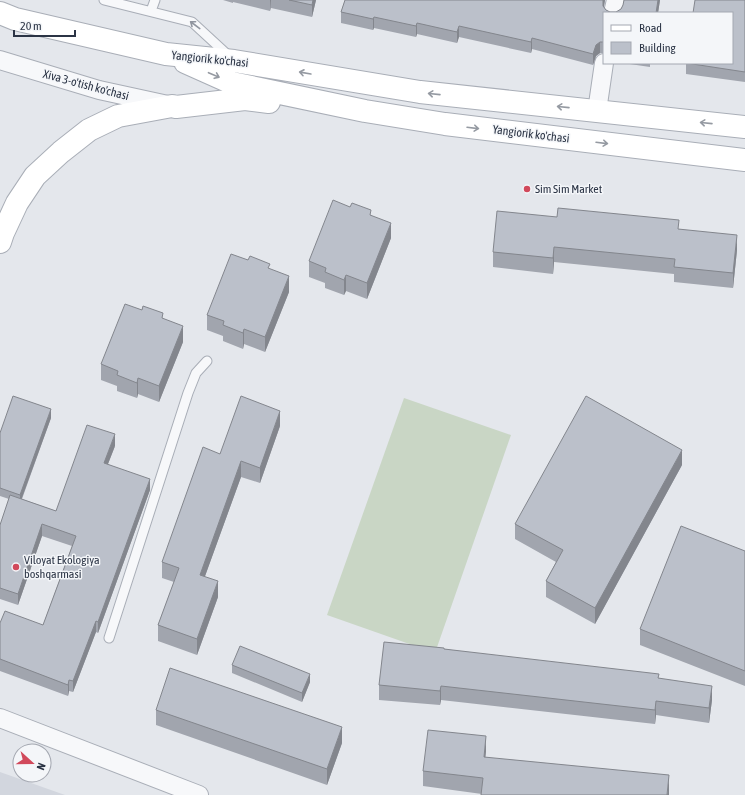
<svg xmlns="http://www.w3.org/2000/svg" width="745" height="795" font-family="'Asap Condensed',sans-serif">
<rect width="100%" height="100%" fill="#e4e7ec"/>
<path fill="#d2d6de" d="M 0,772 L 65,795 L 0,795 Z"/>
<path fill="#c9d6c5" d="M 404,398 L 511,435 L 435,653 L 327,615 Z"/>
<g fill="none" stroke-linecap="round" stroke-linejoin="round">
<g stroke="#a9aeb7" stroke-width="11">
<path id="service" d="M 104,0 L 192,22 L 230,57
M 151,11 L 155,0
M 109,638 L 188,393 L 196,373 L 207,361"/>
</g>
<g stroke="#a9aeb7" stroke-width="20">
<path id="minor" d="M 613,13 L 616,0
M 0,60 L 99,90 L 168,105
M 597,111 L 604,63
M 0,718 L 199,795"/>
</g>
<g stroke="#a9aeb7" stroke-width="24">
<path id="secondary" d="M 0,13 L 15,19 L 166,54 L 234,61 L 420,92 L 745,127
M 185,62 L 232,83 L 365,111 L 445,124 L 745,160
M 0,242 L 3,233 L 17,203 L 35,176 L 61,152 L 89,130 L 118,116 L 172,106 L 176,107 L 245,99 L 269,102"/>
</g>
<use href="#service" stroke="#f7f8fa" stroke-width="9"/>
<use href="#minor" stroke="#f7f8fa" stroke-width="18"/>
<use href="#secondary" stroke="#fff" stroke-width="22"/>
</g>
<path fill="#a1a5ae" d="M 223,0 L 316,0 L 312,17 L 271,8 L 270,11 L 233,2 L 233,3 Z
M 345,0 L 605,0 L 604,7 L 606,10 L 610,12 L 616,12 L 621,9 L 623,5 L 624,0 L 660,0 L 658,13 L 604,13 L 604,53 L 600,53 L 596,56 L 593,65 L 532,49 L 531,53 L 459,37 L 457,43 L 417,34 L 416,37 L 374,28 L 373,30 L 341,23 L 341,12 Z
M 745,0 L 745,82 L 686,74 L 686,63 Z
M 623,63 L 650,63 L 650,67 Z
M 350,207 L 371,215 L 391,238 L 367,299 L 346,291 L 344,295 L 325,288 L 325,283 L 309,277 L 309,261 Z
M 679,229 L 737,250 L 733,288 L 674,282 L 674,274 L 554,262 L 553,274 L 493,267 L 493,252 Z
M 270,269 L 289,292 L 265,352 L 244,344 L 243,349 L 223,341 L 223,336 L 207,330 L 207,315 Z
M 163,319 L 183,342 L 159,402 L 138,394 L 137,398 L 117,391 L 117,386 L 101,380 L 101,364 Z
M 51,418 L 22,499 L 56,511 L 115,446 L 108,464 L 150,490 L 98,633 L 96,632 L 73,692 L 69,691 L 68,696 L 0,671 L 0,623 L 43,625 L 72,546 L 42,536 L 18,605 L 0,599 L 0,525 L 9,499 L 0,496 L 0,433 Z
M 280,426 L 260,483 L 241,477 L 205,576 L 218,597 L 197,655 L 158,641 L 158,625 L 174,582 L 162,578 L 162,562 L 220,454 Z
M 682,465 L 595,624 L 546,597 L 546,581 L 556,562 L 515,539 L 515,524 Z
M 745,551 L 745,686 L 640,645 L 640,629 Z
M 444,649 L 659,678 L 712,700 L 709,723 L 656,715 L 655,724 L 441,700 L 440,705 L 379,700 L 379,685 Z
M 232,665 L 310,682 L 302,702 L 232,673 Z
M 156,710 L 342,743 L 327,785 L 156,725 Z
M 486,751 L 485,757 L 669,790 L 482,794 L 423,786 L 423,771 Z"/>
<path fill="#83868d" d="M 270,0 L 271,0 L 270,11 Z
M 313,0 L 316,0 L 312,17 L 312,5 Z
M 603,0 L 605,0 L 603,11 Z
M 658,0 L 660,0 L 658,13 L 656,13 Z
M 374,17 L 374,28 L 373,30 L 373,19 Z
M 417,23 L 417,34 L 416,37 L 416,26 Z
M 459,26 L 459,37 L 457,43 L 457,32 Z
M 532,38 L 532,49 L 531,53 L 531,42 Z
M 600,42 L 600,53 L 596,56 L 593,65 L 593,54 L 596,45 Z
M 391,223 L 391,238 L 367,299 L 367,283 Z
M 737,235 L 737,250 L 733,288 L 733,273 Z
M 554,247 L 554,262 L 553,274 L 553,258 Z
M 346,275 L 346,291 L 344,295 L 344,280 Z
M 289,276 L 289,292 L 265,352 L 265,337 Z
M 183,326 L 183,342 L 159,402 L 159,386 Z
M 244,329 L 244,344 L 243,349 L 243,333 Z
M 138,378 L 138,394 L 137,398 L 137,383 Z
M 51,409 L 51,418 L 20,503 L 20,495 Z
M 280,411 L 280,426 L 260,483 L 260,468 Z
M 115,434 L 115,446 L 104,474 L 104,463 Z
M 682,450 L 682,465 L 595,624 L 595,608 Z
M 241,461 L 241,477 L 200,590 L 200,575 Z
M 150,479 L 150,490 L 98,633 L 98,622 Z
M 42,524 L 42,536 L 18,605 L 18,594 Z
M 218,581 L 218,597 L 197,655 L 197,639 Z
M 96,621 L 96,632 L 73,692 L 73,681 Z
M 310,674 L 310,682 L 302,702 L 302,693 Z
M 69,680 L 69,691 L 68,696 L 68,685 Z
M 441,686 L 441,700 L 440,705 L 440,691 Z
M 712,686 L 712,700 L 709,723 L 709,708 Z
M 656,701 L 656,715 L 655,724 L 655,710 Z
M 342,727 L 342,743 L 327,785 L 327,769 Z
M 486,736 L 486,751 L 484,773 L 484,757 Z
M 669,775 L 669,795 L 667,795 Z"/>
<path fill="#bbc0ca" stroke="#83868d" d="M 289,0 L 313,0 L 312,5 Z
M 345,0 L 603,0 L 603,6 L 606,10 L 610,12 L 616,12 L 621,9 L 623,5 L 624,0 L 658,0 L 656,13 L 604,13 L 604,42 L 600,42 L 596,45 L 593,54 L 532,38 L 531,42 L 459,26 L 457,32 L 417,23 L 416,26 L 374,17 L 373,19 L 341,12 Z
M 695,0 L 745,0 L 745,72 L 686,63 L 732,63 L 732,13 L 693,13 Z
M 333,200 L 350,207 L 352,203 L 371,210 L 370,215 L 391,223 L 367,283 L 346,275 L 344,280 L 325,272 L 326,268 L 309,261 Z
M 558,208 L 679,220 L 678,229 L 737,235 L 733,273 L 674,267 L 675,259 L 554,247 L 553,258 L 493,252 L 497,211 L 557,217 Z
M 231,254 L 248,260 L 250,256 L 270,264 L 268,268 L 289,276 L 265,337 L 244,329 L 243,333 L 223,325 L 224,321 L 207,315 Z
M 125,304 L 142,310 L 143,306 L 163,313 L 162,318 L 183,326 L 159,386 L 138,378 L 137,383 L 117,375 L 118,371 L 101,364 Z
M 13,396 L 51,409 L 20,495 L 0,488 L 0,433 Z
M 241,396 L 280,411 L 260,468 L 241,461 L 200,575 L 218,581 L 197,639 L 158,625 L 179,568 L 162,562 L 203,447 L 220,454 Z
M 586,396 L 682,450 L 595,608 L 546,581 L 563,550 L 515,524 Z
M 87,425 L 115,434 L 104,463 L 150,479 L 98,622 L 96,621 L 73,681 L 69,680 L 68,685 L 0,659 L 0,623 L 5,611 L 43,625 L 76,536 L 42,524 L 18,594 L 0,588 L 0,525 L 10,495 L 56,511 Z
M 681,526 L 745,551 L 745,671 L 640,629 Z
M 384,642 L 444,648 L 444,649 L 659,674 L 658,678 L 712,686 L 709,708 L 656,701 L 655,710 L 441,686 L 440,691 L 379,685 Z
M 240,646 L 310,674 L 302,693 L 232,665 Z
M 170,668 L 342,727 L 327,769 L 156,710 Z
M 428,730 L 486,736 L 484,757 L 669,775 L 667,795 L 481,795 L 483,778 L 423,771 Z"/>
<defs><path id="oneway-shaft" d="M-6 0H5M1.5-3L5.5 0L1.5 3" fill="none" stroke-width="1.6" stroke-linecap="round" stroke-linejoin="round"/></defs>
<use stroke="#9196a0" href="#oneway-shaft" transform="translate(195 25) rotate(-143)"/>
<g stroke="#959aa2">
<use href="#oneway-shaft" transform="translate(305 73) rotate(-170)"/>
<use href="#oneway-shaft" transform="translate(214 75) rotate(23)"/>
<use href="#oneway-shaft" transform="translate(434 94) rotate(-174)"/>
<use href="#oneway-shaft" transform="translate(563 107) rotate(-174)"/>
<use href="#oneway-shaft" transform="translate(706 123) rotate(-174)"/>
<use href="#oneway-shaft" transform="translate(473 128) rotate(7)"/>
<use href="#oneway-shaft" transform="translate(602 143) rotate(7)"/>
</g>
<g fill="#d1495b" stroke="#f4f6f9" stroke-width="1.5">
<circle cx="527" cy="189" r="4"/>
<circle cx="16" cy="567" r="4"/>
</g>
<g text-anchor="middle" dominant-baseline="central" stroke-width="3" stroke-linejoin="round" paint-order="stroke">
<g font-size="12" fill="#2b3445" stroke="#f4f6f9">
<text transform="translate(210 59) rotate(6)">Yangiorik ko'chasi</text>
<text transform="translate(86 85) rotate(15)">Xiva 3-o'tish ko'chasi</text>
<text transform="translate(531 134) rotate(7)">Yangiorik ko'chasi</text>
</g>
<g font-size="12" fill="#2b3445" stroke="#f4f6f9" text-anchor="start">
<text x="535" y="189">Sim Sim Market</text>
<text x="24" y="560">Viloyat Ekologiya<tspan x="24" dy="14">boshqarmasi</tspan></text>
</g>
</g>
<rect x="603" y="12" width="130" height="52" fill="#f4f6f9" stroke="#a4a8b1"/>
<rect x="611" y="25" width="20" height="6" fill="#ffffff" stroke="#a4a8b1"/>
<text x="639" y="32" font-size="12" fill="#2b3445">Road</text>
<rect x="611" y="42" width="20" height="12" fill="#bbc0ca" stroke="#a4a8b1"/>
<text x="639" y="52" font-size="12" fill="#2b3445">Building</text>
<g transform="translate(32 763) rotate(111)"><circle r="19" fill="#f4f6f9" stroke="#a4a8b1"/>
<path d="M0-3L7 15L0 10L-7 15Z" fill="#d1495b"/>
<text y="-6" font-size="11" font-weight="bold" text-anchor="middle" fill="#2b3445">N</text>
</g>
<path d="M14 30v6h61v-6" fill="none" stroke="#2b3445" stroke-width="2"/>
<text x="20" y="30" font-size="12" fill="#2b3445" stroke="#f4f6f9" stroke-width="3" paint-order="stroke">20 m</text>
</svg>
